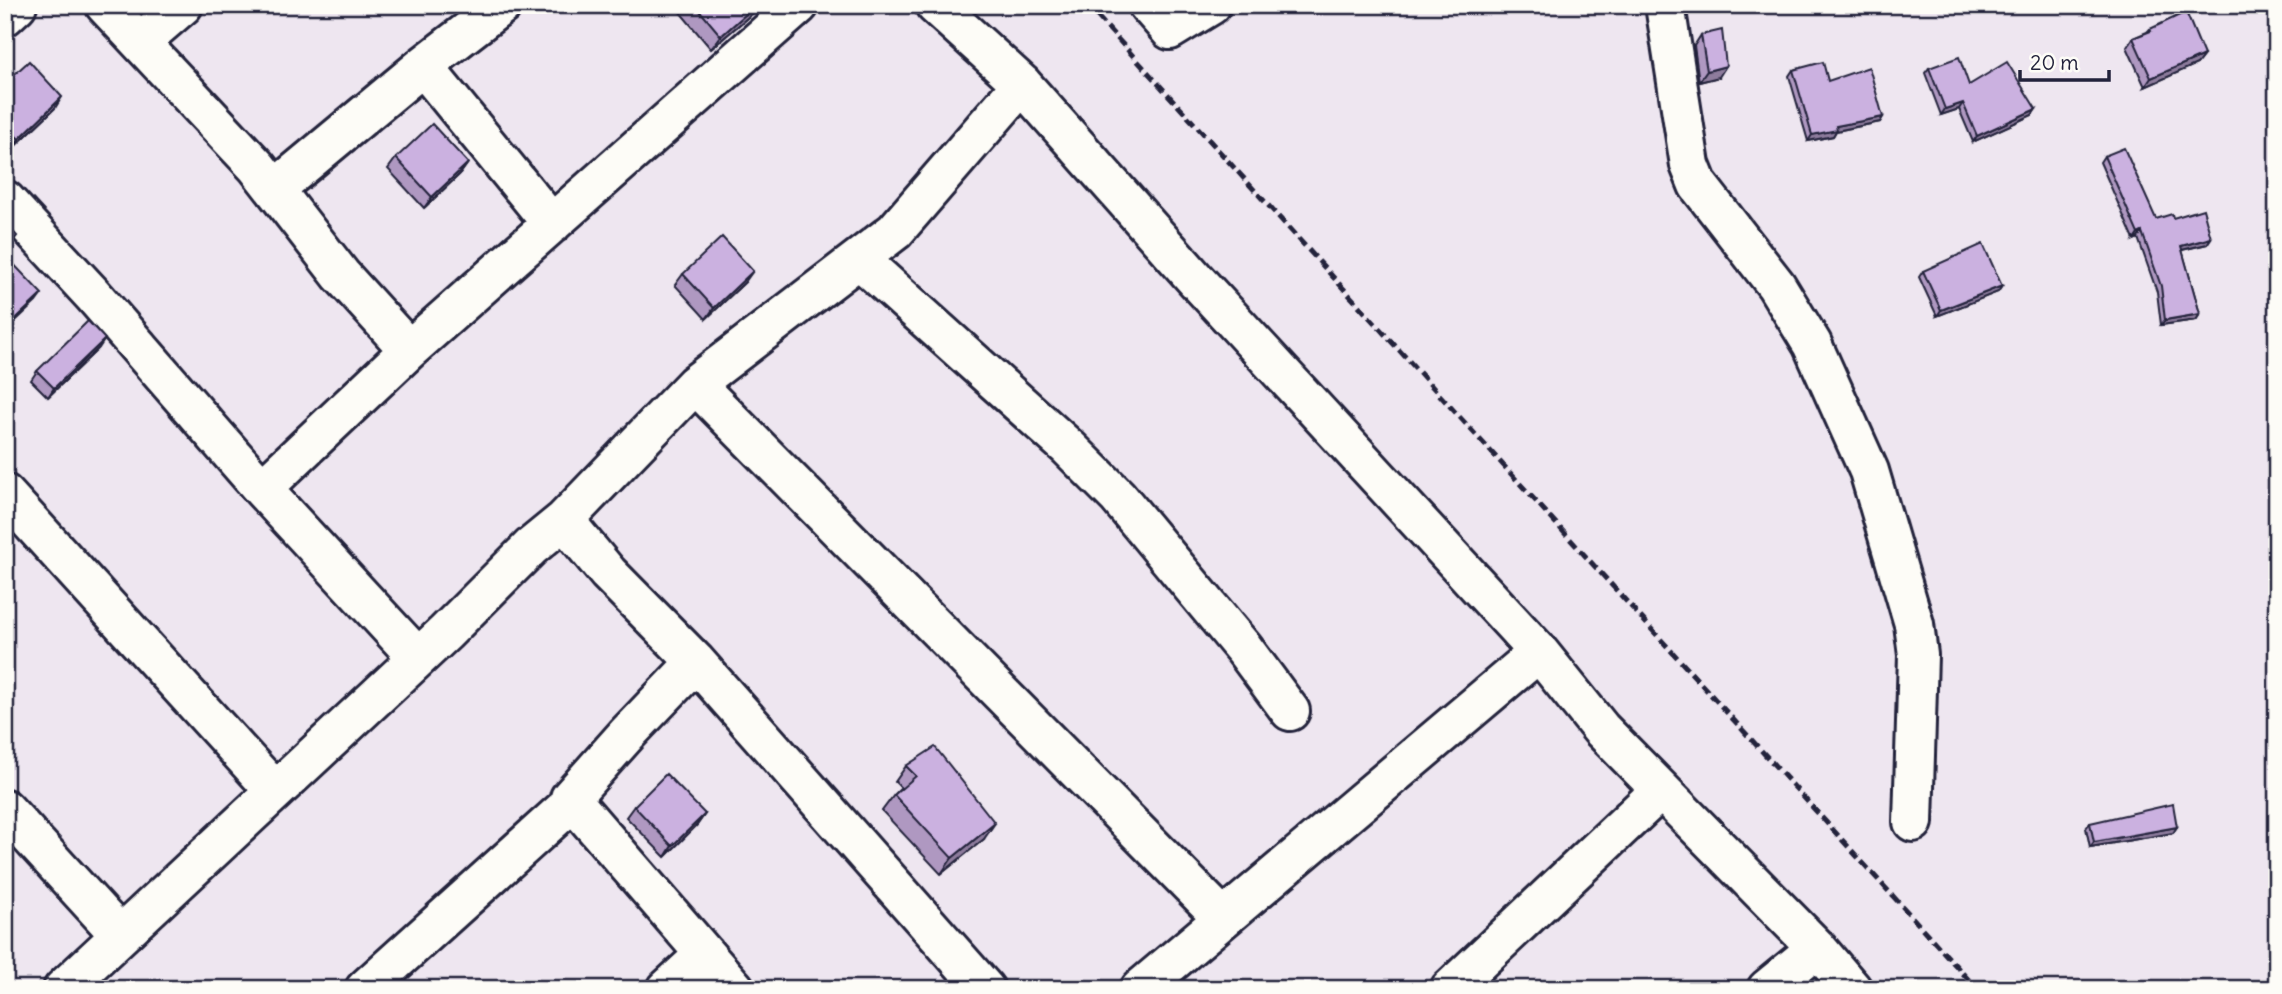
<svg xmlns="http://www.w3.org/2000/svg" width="2282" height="994" font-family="Delius,sans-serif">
<rect width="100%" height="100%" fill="#eee6f0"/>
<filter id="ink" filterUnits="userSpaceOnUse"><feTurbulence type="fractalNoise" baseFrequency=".0143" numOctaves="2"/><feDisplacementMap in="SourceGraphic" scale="14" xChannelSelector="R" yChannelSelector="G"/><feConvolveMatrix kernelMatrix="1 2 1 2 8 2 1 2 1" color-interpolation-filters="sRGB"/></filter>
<g filter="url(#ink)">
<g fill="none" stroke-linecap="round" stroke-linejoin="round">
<g stroke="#22223b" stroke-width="44">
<path id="minor" d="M 105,5 L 257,167 L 341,275 L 409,350 L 799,5
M 935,5 L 1022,84 L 1196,280 L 1539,652 L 1601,729 L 1817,948 L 1852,989
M 1148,5 L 1170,30
M 1665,5 L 1690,165 L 1698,185 L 1776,285 L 1812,344 L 1869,471 L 1914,624 L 1918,655 L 1913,822
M 5,16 L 17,5
M 1170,30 L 1211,5
M 140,42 L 183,5
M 423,66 L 552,224
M 275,189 L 423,66 L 502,5
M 5,200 L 93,295 L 262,489 L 418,658
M 859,259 L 1069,448 L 1118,497 L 1244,649 L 1290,711
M 695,384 L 1223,918
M 262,489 L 409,350
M 5,494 L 275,791
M 564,520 L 608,573 L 696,662 L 985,989
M 570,798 L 735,989
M 5,809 L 120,935
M 63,989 L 445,633 L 531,547 L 564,520 L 695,384 L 895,231 L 1022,84
M 365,989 L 569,805 L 570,798 L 627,734 L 696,662
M 667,989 L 705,954
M 1140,989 L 1539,652
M 1450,989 L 1661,790
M 1767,989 L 1817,948"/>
</g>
<use href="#minor" stroke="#fdfcf7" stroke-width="38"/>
<path stroke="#22223b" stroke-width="5" stroke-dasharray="10 5" stroke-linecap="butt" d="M 1087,5 L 1977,989"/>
</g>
<path fill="#af98c1" stroke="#22223b" stroke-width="2" d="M 674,5 L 759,5 L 755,11 L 711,49 Z
M 2150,29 L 2204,55 L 2197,64 L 2145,87 L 2127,47 L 2133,38 L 2147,32 Z
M 1701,35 L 1719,77 L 1699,82 L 1694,46 Z
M 1929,68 L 1969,85 L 2036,109 L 2032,115 L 1973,142 L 1959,109 L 1941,115 L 1925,73 Z
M 1793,70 L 1828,81 L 1883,117 L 1880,122 L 1836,131 L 1833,136 L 1808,141 L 1789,76 Z
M 5,83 L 55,108 L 11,150 L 5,144 Z
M 2104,156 L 2156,219 L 2173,218 L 2211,238 L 2207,244 L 2182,250 L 2200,314 L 2196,320 L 2161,325 L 2157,292 L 2138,238 L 2134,240 L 2100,162 Z
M 396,158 L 468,163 L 460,174 L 424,208 L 388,169 Z
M 1923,271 L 2002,286 L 1998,292 L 1937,316 L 1919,277 Z
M 683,274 L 745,282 L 706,319 L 675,285 Z
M 99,348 L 48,397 L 31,380 L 37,371 Z
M 906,766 L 984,839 L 941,874 L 882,811 L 894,795 L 901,788 L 895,782 Z
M 634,806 L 705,814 L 697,825 L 665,857 L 626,817 Z
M 2090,823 L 2173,833 L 2090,847 L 2086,828 Z"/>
<path fill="#8e7c9d" stroke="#22223b" stroke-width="2" d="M 756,5 L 759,5 L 755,11 L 711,49 L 721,36 Z
M 2204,55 L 2197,64 L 2145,87 L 2151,78 Z
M 1726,66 L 1719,77 L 1699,82 L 1707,71 Z
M 62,97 L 55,108 L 11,150 L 19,139 Z
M 1963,103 L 1959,109 L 1941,115 L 1945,109 Z
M 2036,109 L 2032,115 L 1973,142 L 1977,136 Z
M 1883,117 L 1880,122 L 1836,131 L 1833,136 L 1808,141 L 1812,135 L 1836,126 Z
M 468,163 L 460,174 L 424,208 L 432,197 Z
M 2142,232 L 2138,238 L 2134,240 L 2138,234 Z
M 17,236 L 11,244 L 5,250 L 5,248 Z
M 2211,238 L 2207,244 L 2177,251 L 2181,246 Z
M 753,271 L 745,282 L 706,319 L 714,308 Z
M 2002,286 L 1998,292 L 1937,316 L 1941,310 Z
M 42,294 L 36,302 L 5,331 L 5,329 Z
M 2200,314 L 2196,320 L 2161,325 L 2165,320 Z
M 105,339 L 99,348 L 48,397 L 54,388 Z
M 705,814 L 697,825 L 665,857 L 672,846 Z
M 995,823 L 984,839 L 941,874 L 952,858 Z
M 2177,827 L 2173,833 L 2090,847 L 2094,842 Z"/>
<path fill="#cbb1e0" stroke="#22223b" stroke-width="2" d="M 695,5 L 756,5 L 721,36 Z
M 2186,12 L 2204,55 L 2151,78 L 2133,38 L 2151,31 L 2150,29 Z
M 1722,30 L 1726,66 L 1707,71 L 1701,35 Z
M 1959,57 L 1969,85 L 2007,62 L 2036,109 L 1977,136 L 1963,103 L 1945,109 L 1929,68 Z
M 29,61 L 62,97 L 19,139 L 5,125 L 5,83 Z
M 1823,62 L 1828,81 L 1869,67 L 1883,117 L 1836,126 L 1837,130 L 1812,135 L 1793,70 Z
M 432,124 L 468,163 L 432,197 L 396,158 Z
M 2124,148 L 2156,219 L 2172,214 L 2173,218 L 2203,209 L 2211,238 L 2181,246 L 2200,314 L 2165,320 L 2161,286 L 2142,232 L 2138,234 L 2104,156 Z
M 5,223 L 17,236 L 5,248 Z
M 722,237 L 753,271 L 714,308 L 683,274 Z
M 1983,244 L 2002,286 L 1941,310 L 1923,271 Z
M 5,255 L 42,294 L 5,329 Z
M 88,321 L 105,339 L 54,388 L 37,371 Z
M 935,747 L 995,823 L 952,858 L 894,795 L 916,776 L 906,766 Z
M 666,774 L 705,814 L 672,846 L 634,806 Z
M 2173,804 L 2177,827 L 2094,842 L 2090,823 Z"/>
</g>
<rect width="2282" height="994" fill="none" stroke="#fdfcf7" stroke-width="28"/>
<rect x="14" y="14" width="2254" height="966" fill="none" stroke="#22223b" stroke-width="2.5" filter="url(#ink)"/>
<path d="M2020 70v10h89v-10" fill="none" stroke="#22223b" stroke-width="3.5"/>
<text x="2030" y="70" font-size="21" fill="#22223b" stroke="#fdfcf7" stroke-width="5" paint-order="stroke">20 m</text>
</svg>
